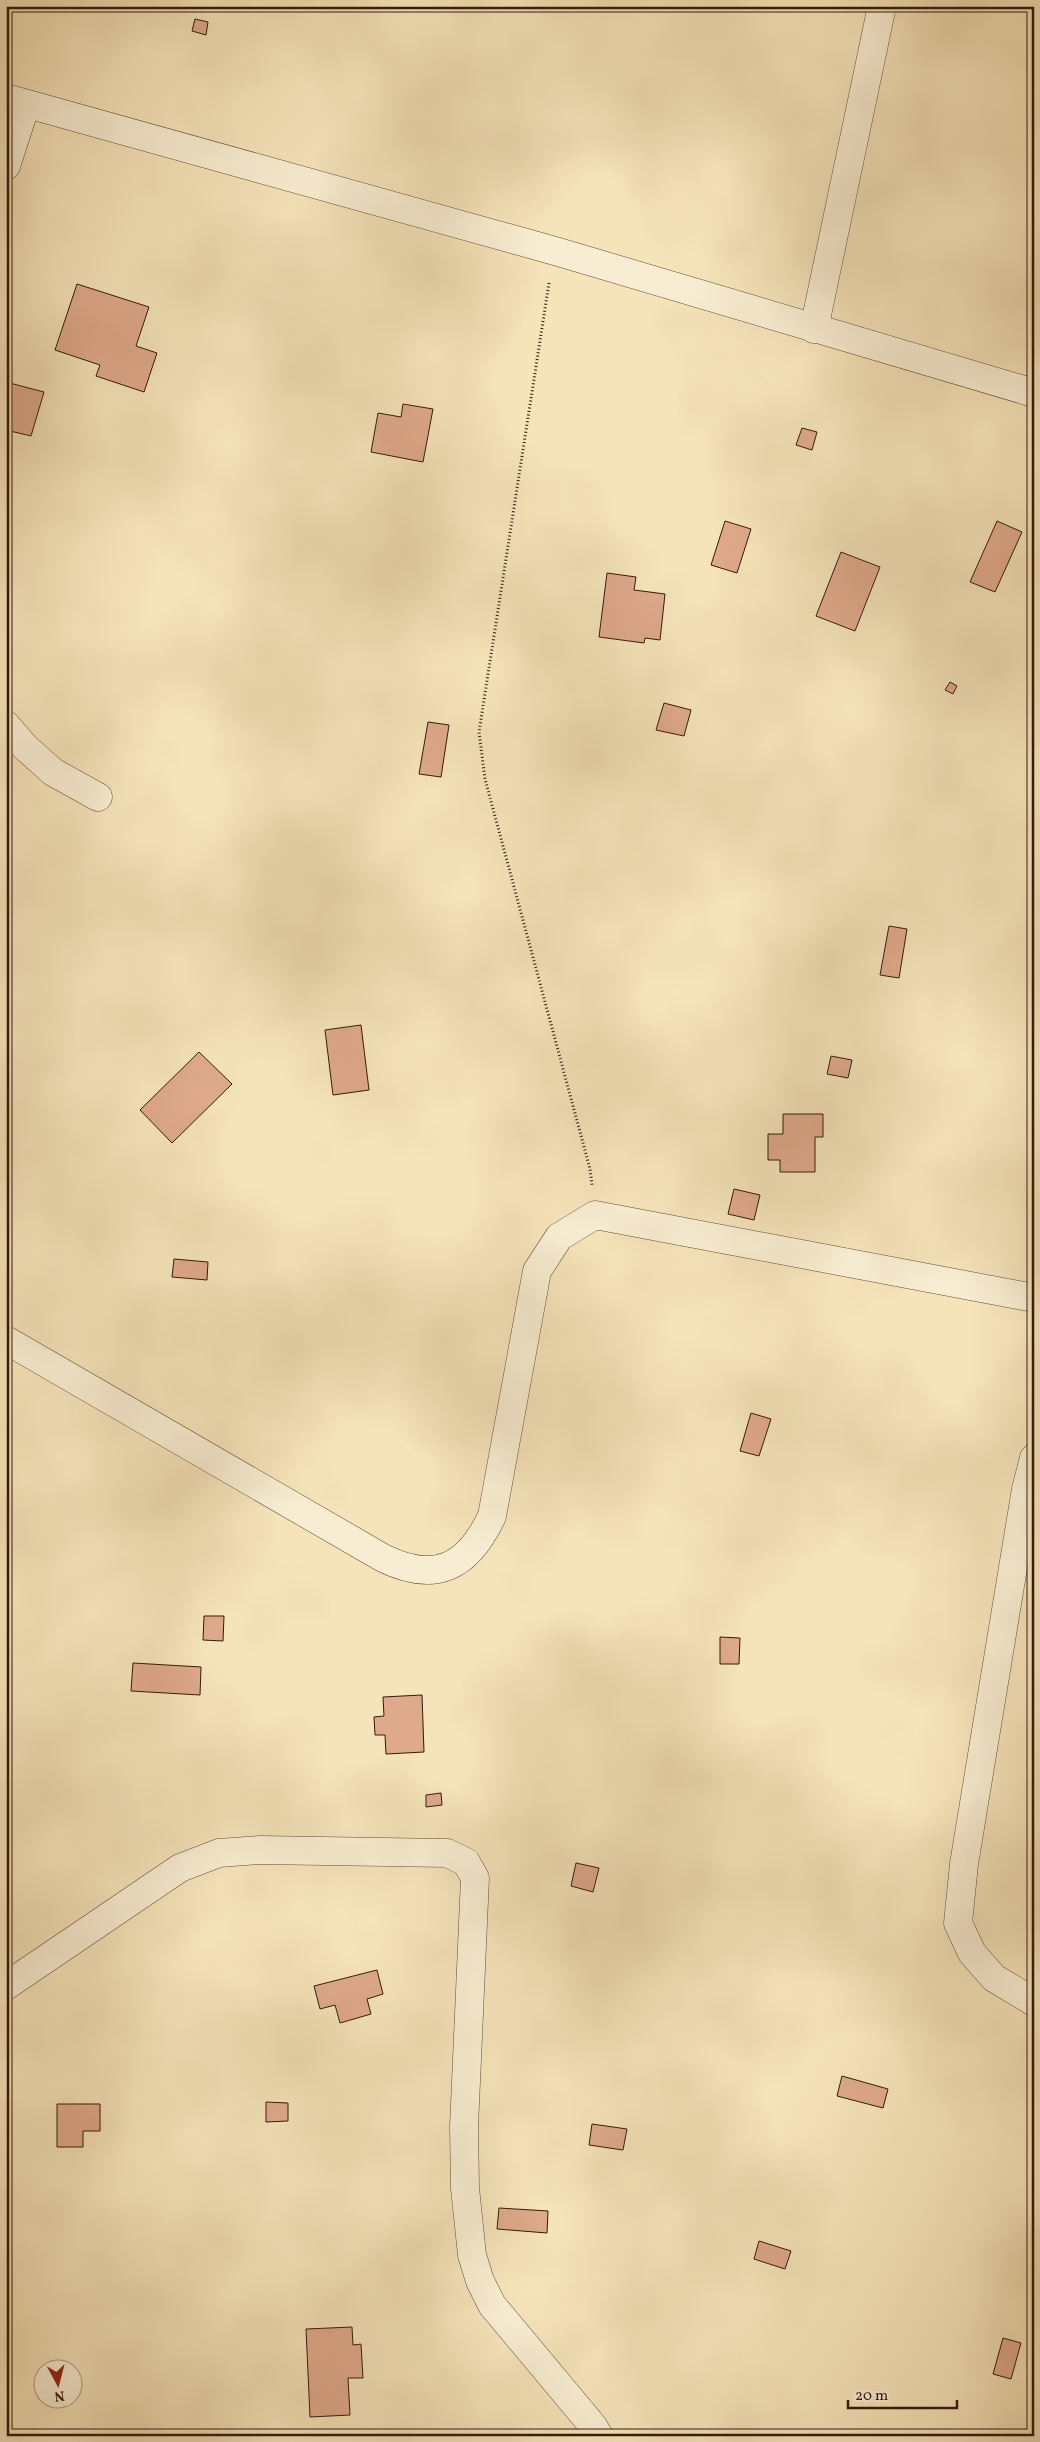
<svg xmlns="http://www.w3.org/2000/svg" width="1040" height="2442" font-family="Vollkorn,serif">
<rect width="100%" height="100%" fill="#f5e3b9"/>
<filter id="stains"><feTurbulence type="fractalNoise" baseFrequency=".004" numOctaves="4"/><feColorMatrix values="0 0 0 0 .2 0 0 0 0 .09 0 0 0 0 .02 0 0 0 .5 -.17"/></filter>
<radialGradient id="worn" r=".72"><stop offset=".6" stop-color="#630" stop-opacity="0"/><stop offset="1" stop-color="#630" stop-opacity=".3"/></radialGradient>
<path fill="#dfa98b" stroke="#341a0c" d="M 195,19 L 208,22 L 206,35 L 192,31 Z
M 77,284 L 149,307 L 136,346 L 157,353 L 144,392 L 96,376 L 100,365 L 55,350 Z
M 6,382 L 44,392 L 31,436 L 6,430 Z
M 403,404 L 433,409 L 423,462 L 371,452 L 378,413 L 401,417 Z
M 802,428 L 817,432 L 812,450 L 796,445 Z
M 725,521 L 751,529 L 737,573 L 711,565 Z
M 997,521 L 1022,532 L 995,592 L 970,582 Z
M 841,552 L 880,567 L 855,631 L 816,616 Z
M 607,573 L 636,577 L 634,590 L 665,594 L 660,640 L 645,638 L 644,643 L 599,637 Z
M 950,682 L 957,686 L 953,694 L 945,690 Z
M 664,703 L 691,710 L 684,736 L 656,730 Z
M 428,722 L 449,725 L 441,777 L 419,774 Z
M 889,926 L 907,929 L 899,978 L 880,975 Z
M 361,1025 L 369,1090 L 333,1095 L 325,1030 Z
M 199,1052 L 232,1084 L 172,1143 L 140,1110 Z
M 831,1056 L 852,1060 L 848,1078 L 827,1074 Z
M 783,1114 L 823,1114 L 823,1137 L 815,1137 L 815,1172 L 780,1172 L 780,1160 L 768,1160 L 768,1134 L 783,1134 Z
M 734,1189 L 760,1195 L 754,1220 L 728,1214 Z
M 174,1259 L 208,1262 L 207,1280 L 172,1277 Z
M 751,1413 L 771,1419 L 759,1456 L 740,1451 Z
M 204,1616 L 224,1616 L 223,1641 L 203,1640 Z
M 720,1637 L 740,1638 L 739,1664 L 720,1664 Z
M 133,1663 L 201,1667 L 200,1695 L 131,1691 Z
M 422,1695 L 424,1752 L 386,1754 L 385,1735 L 375,1735 L 374,1717 L 384,1716 L 383,1697 Z
M 441,1793 L 442,1805 L 426,1807 L 426,1795 Z
M 576,1863 L 599,1868 L 593,1892 L 571,1886 Z
M 377,1970 L 383,1994 L 367,1999 L 371,2014 L 340,2023 L 335,2005 L 320,2009 L 314,1986 Z
M 842,2076 L 888,2089 L 883,2108 L 837,2096 Z
M 266,2102 L 288,2103 L 288,2121 L 266,2122 Z
M 57,2104 L 100,2104 L 100,2131 L 83,2131 L 83,2147 L 57,2147 Z
M 592,2124 L 627,2129 L 623,2150 L 589,2145 Z
M 499,2208 L 548,2211 L 547,2233 L 497,2229 Z
M 759,2241 L 791,2251 L 785,2269 L 754,2259 Z
M 352,2327 L 353,2345 L 361,2344 L 363,2378 L 348,2378 L 350,2415 L 310,2417 L 306,2329 Z
M 1003,2338 L 1021,2343 L 1011,2379 L 993,2374 Z"/>
<g fill="none" stroke-linecap="round" stroke-linejoin="round">
<g stroke="#644c37" stroke-width="29">
<path id="minor" d="M 6,166 L 26,104
M 814,329 L 882,6
M 6,725 L 25,747 L 53,772 L 98,797
M 6,1340 L 383,1558 C 436,1584 468,1567 492,1516 L 537,1271 L 559,1237 L 595,1215 L 1034,1298
M 1034,1458 L 1026,1489 L 964,1864 L 958,1923 L 972,1953 L 994,1978 L 1034,2002
M 6,1986 L 180,1868 L 219,1853 L 260,1850 L 447,1853 L 466,1862 L 475,1878 L 464,2127 L 465,2188 L 472,2255 L 480,2281 L 492,2305 L 593,2426 L 599,2436"/>
</g>
<g stroke="#644c37" stroke-width="29">
<path id="tertiary" d="M 6,98 L 555,251 L 1034,393"/>
</g>
<path stroke="#341a0c" stroke-width="3" stroke-dasharray="1 2.5" stroke-linecap="butt" d="M 549,283 L 479,732 L 485,779 L 590,1169 L 592,1185"/>
<use href="#minor" stroke="#f8edd2" stroke-width="28"/>
<use href="#tertiary" stroke="#f8edd2" stroke-width="28"/>
</g>
<rect width="1040" height="2442" fill="none" stroke="#f5e3b9" stroke-width="25"/>
<rect x="8" y="8" width="1025" height="2427" fill="none" stroke="#341a0c" stroke-width="2.5"/>
<rect x="12" y="12" width="1015" height="2417" fill="none" stroke="#341a0c"/>
<g transform="translate(58 2384) rotate(173)"><circle r="24" fill="#f8edd2" stroke="#aa9983"/>
<path d="M0-4L9 19L0 12L-9 19Z" fill="#8f2418"/>
<text y="-8" font-size="14" font-weight="bold" text-anchor="middle" fill="#341a0c">N</text>
</g>
<path d="M848 2400v8h109v-8" fill="none" stroke="#341a0c" stroke-width="2.5"/>
<text x="855" y="2400" font-size="15" fill="#341a0c" stroke="#f8edd2" stroke-width="4" paint-order="stroke">20 m</text>
<rect width="100%" height="100%" filter="url(#stains)"/>
<rect width="100%" height="100%" fill="url(#worn)"/>
</svg>
